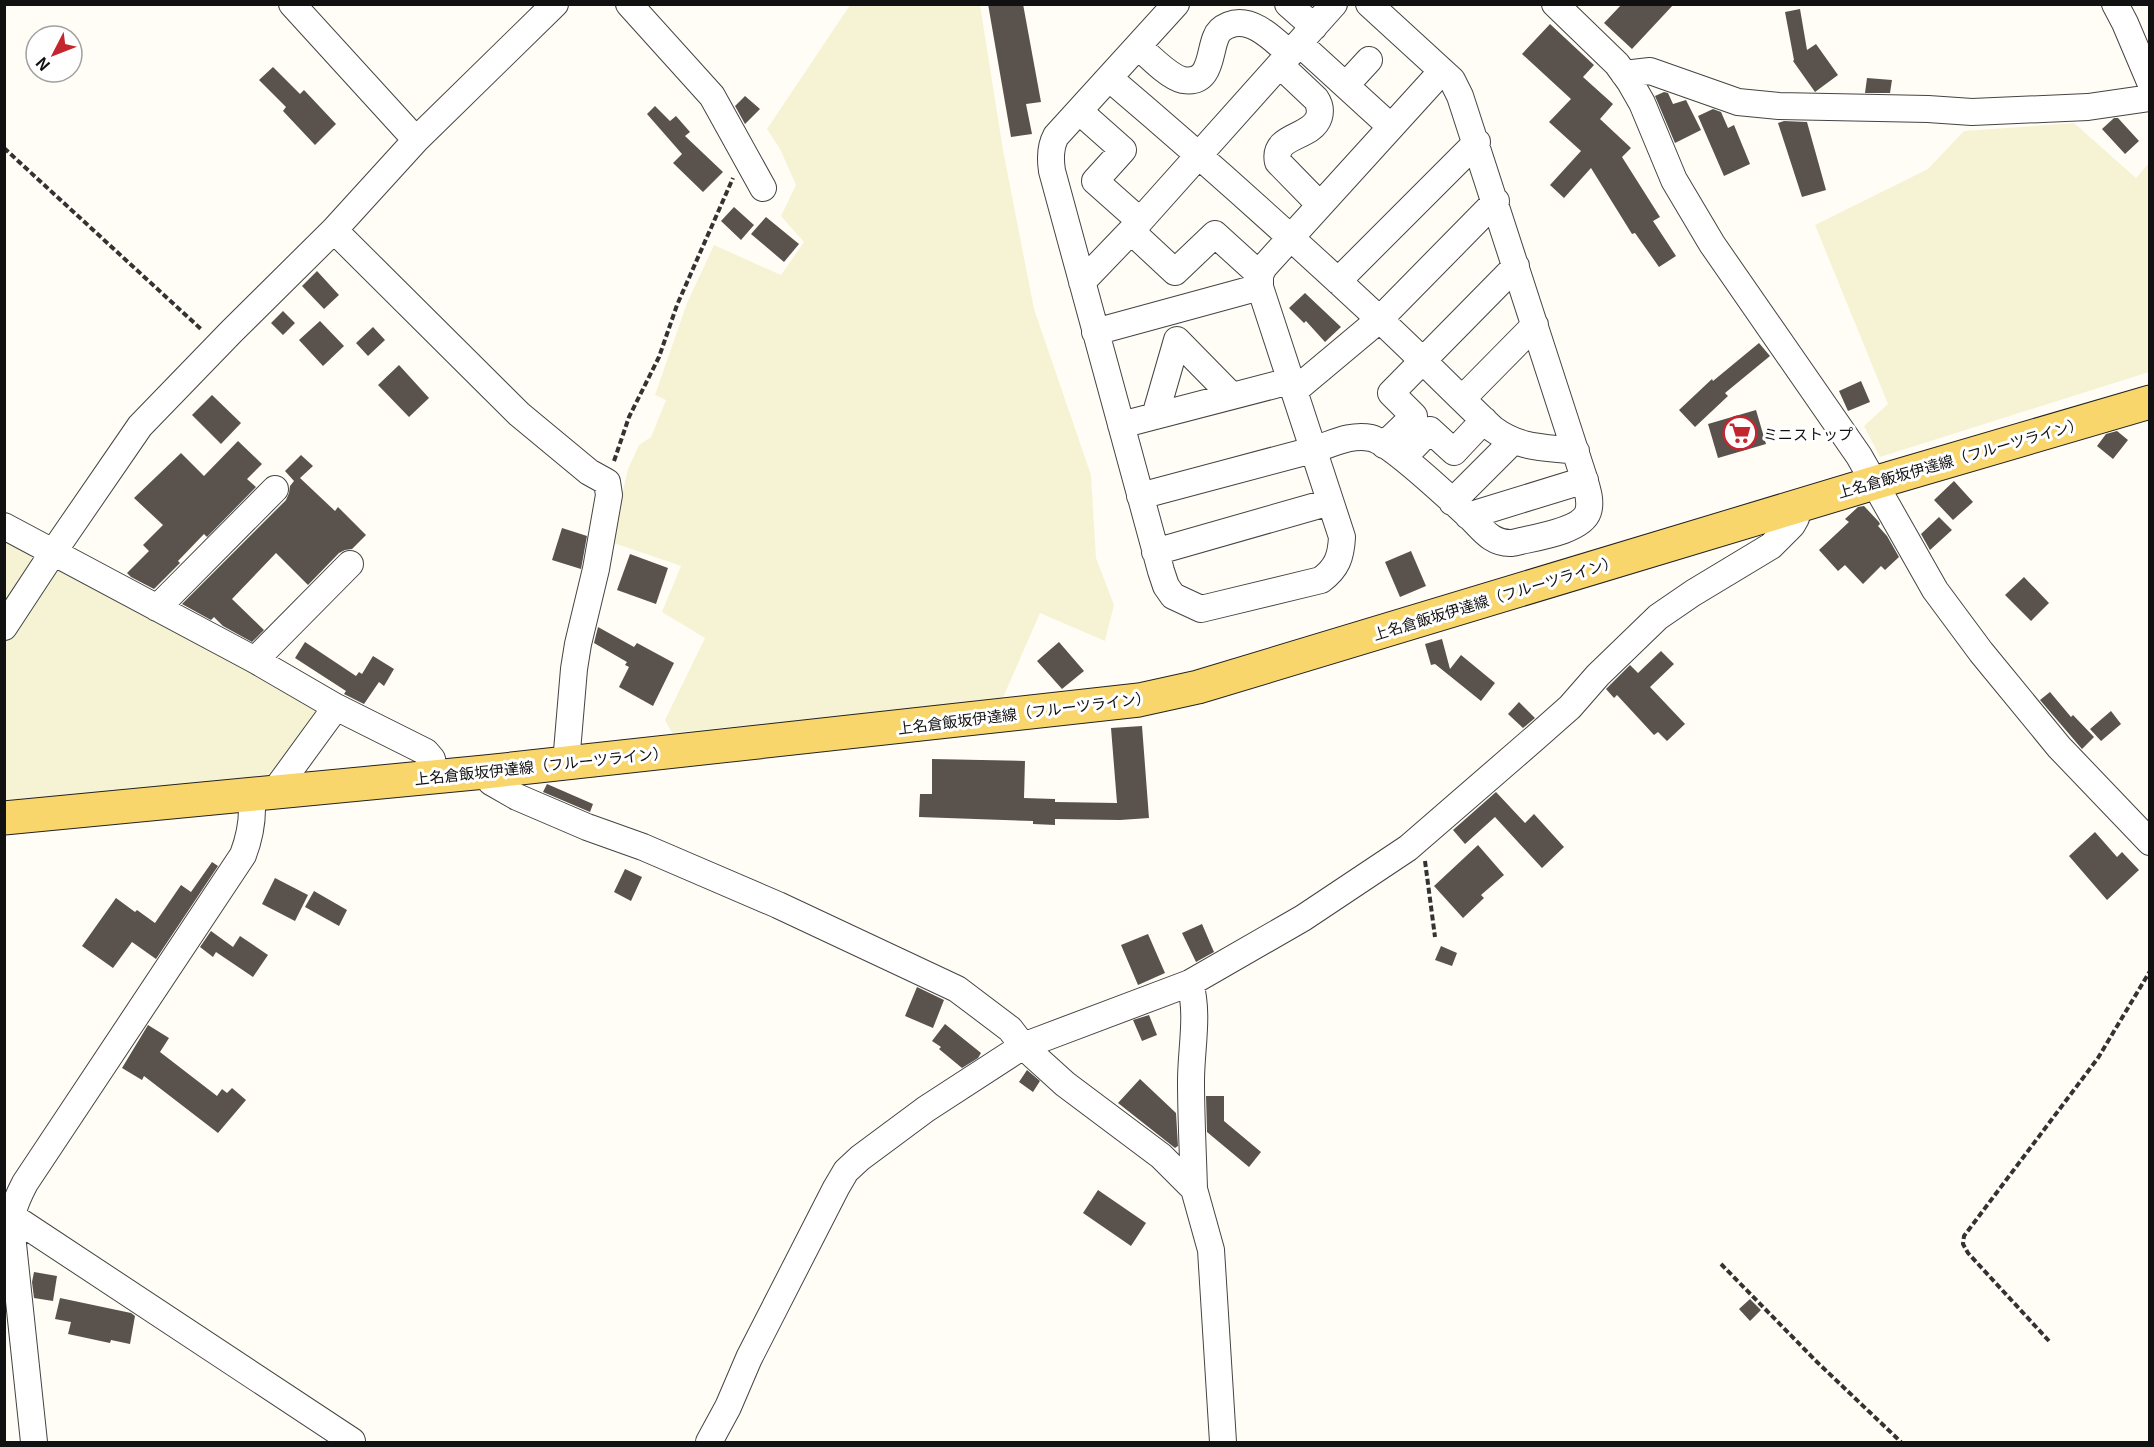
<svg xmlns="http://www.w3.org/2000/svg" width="2154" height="1447" font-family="Georgia,'Noto Sans JP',serif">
<rect width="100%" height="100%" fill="#fffdf5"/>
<path fill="#f6f3d4" d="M 850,5 L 980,5 L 1003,150 L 1034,309 L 1091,475 L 1096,558 L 1114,605 L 1105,641 L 1040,613 L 1002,700 L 672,733 L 665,720 L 705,638 L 662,612 L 681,566 L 611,542 L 628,469 L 639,445 L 651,437 L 666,400 L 655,395 L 687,303 L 714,245 L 781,275 L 804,242 L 781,216 L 796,185 L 780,149 L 767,129 Z
M 2074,123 L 2136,178 L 2149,163 L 2149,372 L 1880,457 L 1864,426 L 1888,404 L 1815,225 L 1928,169 L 1964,131 Z
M 5,536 L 28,547 L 33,562 L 5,604 Z
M 53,564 L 322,711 L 277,778 L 5,801 L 5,638 Z"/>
<path fill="#5a524d" d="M 988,4 L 1023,4 L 1041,102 L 1026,104 L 1032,134 L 1011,137 Z
M 1622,4 L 1674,4 L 1632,49 L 1604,23 Z
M 1800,9 L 1807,50 L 1816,44 L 1838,75 L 1815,92 L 1793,61 L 1794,60 L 1785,12 Z
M 1550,24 L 1594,65 L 1583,77 L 1613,104 L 1600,119 L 1631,148 L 1622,157 L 1660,217 L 1653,221 L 1676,256 L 1659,267 L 1635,233 L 1632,234 L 1591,168 L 1564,198 L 1550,185 L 1581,151 L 1549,122 L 1571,99 L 1522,54 Z
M 273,67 L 300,94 L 304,90 L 336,124 L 315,145 L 283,111 L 286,107 L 259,80 Z
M 1867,78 L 1892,80 L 1890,93 L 1865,93 Z
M 1664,92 L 1668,93 L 1673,104 L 1686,100 L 1701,130 L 1675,143 L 1655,96 Z
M 745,96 L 760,109 L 745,124 L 735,106 Z
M 655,106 L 670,121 L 676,116 L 690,132 L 685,136 L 723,172 L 703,192 L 673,163 L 682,154 L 647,114 Z
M 1713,109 L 1721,112 L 1728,128 L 1734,125 L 1750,164 L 1724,176 L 1698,116 Z
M 2114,118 L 2118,118 L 2139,141 L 2125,154 L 2102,129 Z
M 1784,121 L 1807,122 L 1826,190 L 1802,197 L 1778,123 Z
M 734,207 L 754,225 L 741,240 L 721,221 Z
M 766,217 L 799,244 L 784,262 L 751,234 Z
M 317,271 L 339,295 L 324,309 L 302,286 Z
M 1305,293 L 1341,327 L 1325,342 L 1306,321 L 1304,323 L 1289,308 Z
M 283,311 L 295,323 L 283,335 L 271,323 Z
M 320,321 L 344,346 L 323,366 L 299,340 Z
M 373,327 L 385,340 L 368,356 L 356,343 Z
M 1759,343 L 1770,356 L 1725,393 L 1728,396 L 1695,427 L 1679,410 L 1712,379 L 1713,381 Z
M 399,365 L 429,398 L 409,417 L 378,385 Z
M 1861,381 L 1870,402 L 1848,411 L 1839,391 Z
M 212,395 L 241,423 L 221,444 L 192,415 Z
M 1756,410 L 1766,444 L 1718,458 L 1708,424 Z
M 2117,431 L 2128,440 L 2113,459 L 2097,446 L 2106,434 Z
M 238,441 L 262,464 L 247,479 L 256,487 L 207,537 L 204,534 L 178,561 L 180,563 L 154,589 L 131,577 L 127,573 L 149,551 L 143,545 L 163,525 L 134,498 L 181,453 L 204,476 Z
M 301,455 L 313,466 L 300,478 L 335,511 L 338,507 L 366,535 L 352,549 L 345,550 L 339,553 L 308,585 L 276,553 L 232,599 L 264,630 L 252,642 L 223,626 L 214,617 L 211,620 L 182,604 L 286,500 L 289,493 L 290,486 L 294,481 L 285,471 Z
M 1954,481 L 1973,502 L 1953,520 L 1934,500 Z
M 1864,506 L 1879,522 L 1880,524 L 1878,526 L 1887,536 L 1899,557 L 1885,570 L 1881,566 L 1863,584 L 1845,565 L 1838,571 L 1819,550 L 1849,522 L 1845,519 L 1858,507 Z
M 1939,517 L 1952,530 L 1930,550 L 1921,534 Z
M 562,528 L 587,536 L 581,569 L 552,560 Z
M 1411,551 L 1426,586 L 1400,597 L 1385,562 Z
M 630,554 L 668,568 L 656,604 L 617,590 Z
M 2024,577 L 2049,603 L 2031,621 L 2005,595 Z
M 598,627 L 634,647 L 637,643 L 674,663 L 653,706 L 619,687 L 629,667 L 625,665 L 627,662 L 594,643 Z
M 1442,639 L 1450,669 L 1461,655 L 1495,683 L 1481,701 L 1435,664 L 1431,665 L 1425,644 Z
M 305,642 L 356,676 L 359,672 L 362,674 L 373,656 L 394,669 L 384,686 L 379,682 L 364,704 L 344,694 L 346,691 L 295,658 Z
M 1059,642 L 1084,671 L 1062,689 L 1037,661 Z
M 1661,651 L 1674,664 L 1650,687 L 1685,724 L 1667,741 L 1658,732 L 1654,735 L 1617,695 L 1614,698 L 1606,689 L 1630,665 L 1638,673 Z
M 2050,692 L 2071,717 L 2073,715 L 2094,737 L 2082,749 L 2040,700 Z
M 1519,702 L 1535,718 L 1523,728 L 1508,714 Z
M 2111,711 L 2121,724 L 2101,741 L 2090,729 Z
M 1142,726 L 1149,818 L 1120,820 L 1055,819 L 1055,825 L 1033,824 L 1033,821 L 919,817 L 920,794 L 932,794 L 932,759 L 1025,761 L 1024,798 L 1055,799 L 1055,802 L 1117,803 L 1111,728 Z
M 547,784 L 593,804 L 590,812 L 543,792 Z
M 1496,792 L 1525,823 L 1534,814 L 1564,847 L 1542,868 L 1495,817 L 1465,844 L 1453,830 Z
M 2095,832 L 2117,857 L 2122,852 L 2139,870 L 2107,900 L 2069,856 Z
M 1478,845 L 1504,875 L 1481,895 L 1484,898 L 1463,918 L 1434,886 Z
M 212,862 L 218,866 L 156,959 L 132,942 L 113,968 L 82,946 L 116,898 L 135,912 L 137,910 L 155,923 L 181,885 L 191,892 Z
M 625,869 L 642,877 L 631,901 L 614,892 Z
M 275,878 L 308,895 L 295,921 L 262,904 Z
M 314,891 L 347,910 L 339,926 L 305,907 Z
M 1202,924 L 1214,952 L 1196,962 L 1182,933 Z
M 211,931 L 233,947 L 240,936 L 268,955 L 253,977 L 216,952 L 213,957 L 200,947 Z
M 1148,934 L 1165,973 L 1138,985 L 1121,945 Z
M 1441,946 L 1457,953 L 1452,966 L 1435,960 Z
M 917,987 L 944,1000 L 933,1028 L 905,1016 Z
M 1149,1015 L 1157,1035 L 1142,1041 L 1133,1020 Z
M 945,1024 L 981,1053 L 978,1058 L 962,1068 L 939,1049 L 941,1047 L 932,1041 Z
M 148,1025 L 169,1038 L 160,1052 L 217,1096 L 222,1089 L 227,1093 L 232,1088 L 246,1100 L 218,1133 L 144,1076 L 142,1080 L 122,1068 Z
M 1027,1070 L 1040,1081 L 1033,1092 L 1019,1082 Z
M 1140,1079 L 1176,1113 L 1178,1146 L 1175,1148 L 1118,1103 Z
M 1206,1096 L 1224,1096 L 1224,1121 L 1261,1152 L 1249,1167 L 1207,1132 Z
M 1098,1190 L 1146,1223 L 1131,1246 L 1083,1213 Z
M 34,1272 L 57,1276 L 53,1301 L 34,1298 L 32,1282 Z
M 60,1298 L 131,1313 L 135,1316 L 130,1344 L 111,1340 L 110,1343 L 68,1334 L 71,1322 L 55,1319 Z
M 1750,1299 L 1761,1310 L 1750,1321 L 1739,1309 Z"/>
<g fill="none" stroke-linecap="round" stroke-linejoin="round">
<g stroke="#444" stroke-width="28">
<path id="minor" d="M 292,4 L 416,140
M 629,4 L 712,96 L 763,188
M 1176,4 L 1056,136 C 1050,147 1050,158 1052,171 L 1161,571 L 1166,586 L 1173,596 L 1201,609 L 1321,580 C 1337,568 1341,557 1342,537 L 1260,287 L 1260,275 L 1264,267 L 1442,71
M 1288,4 L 1314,27
M 1555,4 L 1617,64 L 1630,82 L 1642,103 L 1674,180 L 1712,244 L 1859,456 L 1935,590 L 1981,652 L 2059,747 L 2150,842
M 2115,4 L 2125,23 L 2150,82
M 1299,43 L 1391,127
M 1138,46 C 1149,56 1169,77 1183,80 C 1212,85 1209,52 1216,37 C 1218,31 1224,27 1229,25 C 1252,16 1274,40 1290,54
M 1280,65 L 1316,99 C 1320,105 1321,110 1319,117 C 1312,139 1272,134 1278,162 L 1320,205
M 1624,74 L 1650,71 L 1738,102 L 1779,106 L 1928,109 L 1972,112 L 2088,107 L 2150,98
M 1109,78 C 1201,156 1290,236 1378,318 C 1417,354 1454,392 1493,429 C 1520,449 1544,447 1576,451
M 1346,85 L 1369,60
M 1079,111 L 1123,150 L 1095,181 L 1140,221
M 334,230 L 519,414 L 589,472 L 607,482 L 609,495 L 596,569 L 578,644 L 574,669 L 566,763
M 1131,231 L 1175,272 L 1215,234 L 1260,275
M 1338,281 L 1477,142
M 1082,282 L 1131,231 L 1334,4
M 1095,332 L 1260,287
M 1294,391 L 1380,319 L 1496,201
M 1462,399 L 1535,325
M 1155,416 L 1177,340 L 1232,396
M 1121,425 L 1290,381
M 1384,445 L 1414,416 L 1391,393 L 1516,266
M 1403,458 L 1430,430 L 1454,452 L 1484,420
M 1140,496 C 1196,481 1253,466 1309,451 C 1329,446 1349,433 1371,438 C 1392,443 1452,501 1471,518 C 1483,530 1492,544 1512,543 C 1531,538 1581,532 1588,512 C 1592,500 1586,486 1583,475 L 1460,96 L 1452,80 L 1369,4
M 1452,502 L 1513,441
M 1468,516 L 1585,480
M 4,526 L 255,660 L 336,707 L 274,792
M 1155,552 L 1330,502
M 157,608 L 275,489
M 4,627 L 54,551 L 140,426 L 231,332 L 334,230 L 416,140 L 555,4
M 255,660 L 350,564
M 336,707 L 426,752 L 432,759 L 435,776
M 485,772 L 491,782 L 517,797 L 587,827 L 643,847 L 778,905 L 957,989 L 1010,1029 L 1023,1046 L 1065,1084 L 1161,1156 L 1194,1189 L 1211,1250 L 1223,1442
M 1190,983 C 1199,1014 1191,1049 1191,1081 C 1191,1117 1193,1153 1194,1189
M 4,1211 L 352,1441
M 34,1442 L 13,1244 C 10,1216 12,1208 25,1183 L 243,855 C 251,834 254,816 251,794
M 709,1442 L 728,1407 L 749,1358 L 836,1188 L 846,1171 L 860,1158 L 926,1109 L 1023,1046 L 1190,983 L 1303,918 L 1408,848 L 1535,738 L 1570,707 L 1598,675 L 1658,617 L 1693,593 L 1771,546 L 1792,525 L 1796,518 L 1796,506"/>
</g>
<g stroke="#222" stroke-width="35">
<path id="major" d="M 4,818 L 485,772 L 1139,700 L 1198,687 L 1894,477 L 2150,402"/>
</g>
<path stroke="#333" stroke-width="4" stroke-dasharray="6 3" stroke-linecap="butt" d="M 4,148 L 202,330
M 614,461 L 629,417 L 659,357 L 677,305 L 733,178
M 1425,861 L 1435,937
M 1721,1264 L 1817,1362 L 1901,1442
M 2049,1341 L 1968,1253 L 1963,1244 L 1964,1236 L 2098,1058 L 2150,971"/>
<use href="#minor" stroke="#fff" stroke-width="26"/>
<use href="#major" stroke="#f9d66b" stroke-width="33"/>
</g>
<defs>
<g id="supermarket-ring" transform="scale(1.725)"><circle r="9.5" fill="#fff" stroke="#c4262e" stroke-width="1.5"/><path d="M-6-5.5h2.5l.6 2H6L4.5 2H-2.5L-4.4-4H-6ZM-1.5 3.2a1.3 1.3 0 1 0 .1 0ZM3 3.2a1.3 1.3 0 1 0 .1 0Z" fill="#c4262e"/></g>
</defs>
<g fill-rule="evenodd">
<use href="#supermarket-ring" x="1740" y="433"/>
</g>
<g text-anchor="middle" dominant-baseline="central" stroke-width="6" stroke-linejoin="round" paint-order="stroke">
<g font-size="15" fill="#111" stroke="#fff" text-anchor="start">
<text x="1763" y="433">ミニストップ</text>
</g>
<g font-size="15" fill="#111" stroke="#fff">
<text transform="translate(1960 457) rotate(-16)">上名倉飯坂伊達線（フルーツライン）</text>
<text transform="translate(1495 597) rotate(-17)">上名倉飯坂伊達線（フルーツライン）</text>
<text transform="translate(1024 712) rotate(-7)">上名倉飯坂伊達線（フルーツライン）</text>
<text transform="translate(541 765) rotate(-6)">上名倉飯坂伊達線（フルーツライン）</text>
</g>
</g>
<rect width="2154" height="1447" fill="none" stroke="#111111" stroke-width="12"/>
<g transform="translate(54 54) rotate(228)"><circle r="28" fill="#ffffff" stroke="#a0a0a0" stroke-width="1.5"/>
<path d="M0-4.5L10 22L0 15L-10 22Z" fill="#c4262e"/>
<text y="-9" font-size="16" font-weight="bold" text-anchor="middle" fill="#111111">N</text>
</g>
</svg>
